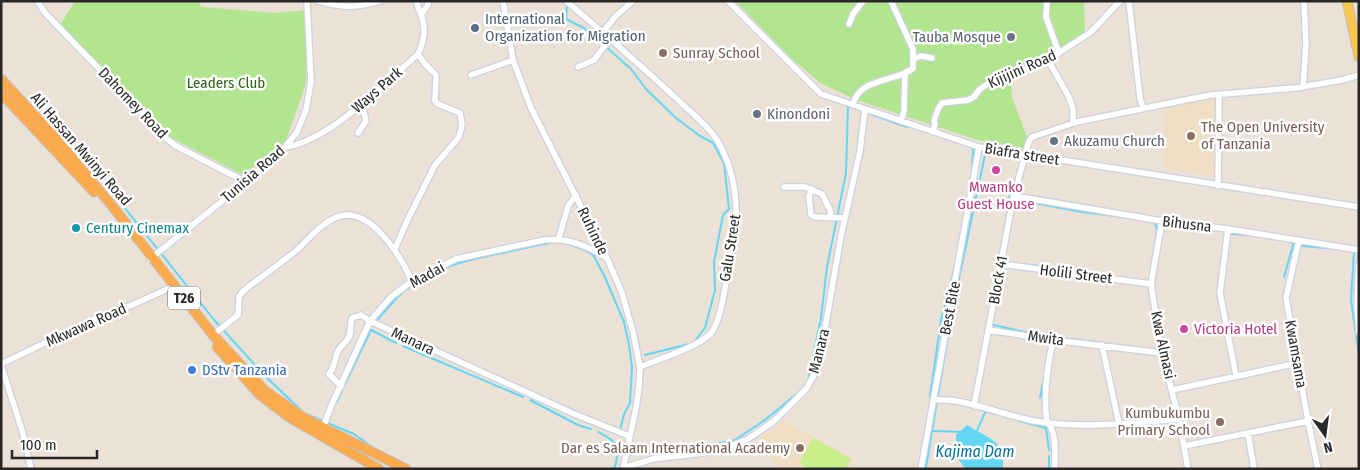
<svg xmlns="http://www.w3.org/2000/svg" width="1360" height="470" font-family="'Fira Sans Condensed',sans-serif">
<rect width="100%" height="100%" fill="#ebe1d7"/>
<path fill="#eedec4" d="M 1218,99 L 1214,176 L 1164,169 L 1166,104 Z
M 783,420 L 853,459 L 849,469 L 779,469 L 761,437 Z"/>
<path fill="#b2e58f" d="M 75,1 L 199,1 L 201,7 L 277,13 L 306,10 L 306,84 L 286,140 L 267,158 L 243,175 L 164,134 L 118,82 L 60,25 Z
M 735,1 L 1084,1 L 1085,32 L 1039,62 L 1010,73 L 1012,97 L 1027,137 L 1025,148 L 977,140 L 859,101 L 820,83 L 792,59 Z"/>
<path fill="#caee8a" d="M 813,438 L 851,459 L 845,469 L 810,469 L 799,463 Z"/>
<path fill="#62d7f4" d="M 967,425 C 990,440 1005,439 1003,469 L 966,469 L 957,458 L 956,435 Z"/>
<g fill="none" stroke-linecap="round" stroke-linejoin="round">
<path stroke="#62d7f4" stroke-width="2" d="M 567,4 L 566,19 L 584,28 L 605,46 L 631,69 L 646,89 L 676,118 L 700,136 L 713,143 L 724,163 L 729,209 L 723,215 L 714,262 L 715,290 L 705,328 L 693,343 L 645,355
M 867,113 L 907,127
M 972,171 L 973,149
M 1023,201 L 1082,212 L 1124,217
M 124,207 L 215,321 L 267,378 L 304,413 L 354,434 L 372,447
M 1146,221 L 1155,223 L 1157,231 L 1156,237
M 1183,226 L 1213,231
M 1004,233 L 1010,194 L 1018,172
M 1232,234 L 1249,235
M 560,241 L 585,250 L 593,255 L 604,275 L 624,322 L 629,345 L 632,367 L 630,403 L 624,414 L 620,431 L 618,433 L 584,417 L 569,408 L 542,398 L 402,336 L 375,322 C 385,312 394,300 404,291 C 434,267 470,259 507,252 C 525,248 542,244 560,241 Z
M 1303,246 L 1337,249
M 1354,250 L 1351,301 L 1359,354
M 1023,264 L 1055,268
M 1284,277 L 1293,245 L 1295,244 L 1288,241
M 1283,298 L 1284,291
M 954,302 L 985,155
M 1286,310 L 1294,359
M 990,324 L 1042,336
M 1071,339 L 1096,342
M 403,346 L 523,397
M 808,381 L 821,318 L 827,267 L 846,173 L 848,107
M 345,384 L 371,330 L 396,343
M 930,397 L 941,320 L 953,274
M 1040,398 L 1044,378
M 530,400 L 578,425 L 591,429
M 337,402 L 342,390
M 1002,415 L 1009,418 L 1011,417
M 1018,419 L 1019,421 L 1046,428 L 1049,450
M 934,431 L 961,432
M 598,432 C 618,443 622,445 614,469
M 976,433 L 986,410
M 626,455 L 679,451 L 735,440 L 765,420 L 799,392
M 1049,456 L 1049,469
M 926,467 L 952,312"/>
<g stroke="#ccd1e1" stroke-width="8">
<path id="minor" d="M 37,1 L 46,14 L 167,139 L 176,146 L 246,182
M 318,1 C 340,8 358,8 380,1
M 503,1 L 513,60 L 531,108 L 607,258 L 622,293 L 633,332 L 640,367 L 639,387 L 636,408 L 623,469
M 566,1 C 604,33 641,66 677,99 C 692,114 713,129 722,149 C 741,188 738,227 729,268 C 724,288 723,312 713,330 C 706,345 656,360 640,367
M 728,1 L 821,94 L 979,147 L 1359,207
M 1047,1 L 1046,17 L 1059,53
M 1129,1 L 1140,98 L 1143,108
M 421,15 L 428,5 L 428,1
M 849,24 L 853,14 L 863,1
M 603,32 L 616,16 L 633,1
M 913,59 L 921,56 L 932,58
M 1048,60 L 1069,97 L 1073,109 L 1073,123
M 578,67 L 594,60 L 610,39
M 471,75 L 513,60
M 1303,87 L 1306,44 L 1304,1
M 853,105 C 858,77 898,82 913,68 L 913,49 L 891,1
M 357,107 L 363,107 L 366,121 L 358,133
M 901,121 L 904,111 L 905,73
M 933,132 L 935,124 L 934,121 L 938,109 L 942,103 L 968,100 L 974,97 L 980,89 L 994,80 L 1048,60 L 1091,32 L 1120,1
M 285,147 C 328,142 385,83 418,54 C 424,41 426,31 422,17 C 420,11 417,8 417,1
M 1218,186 L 1219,94
M 784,187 L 805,187 L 822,194 L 830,210 L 831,217
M 812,189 L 809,196 L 811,215 L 815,217 L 845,218
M 1015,196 L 1162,221 L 1228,229 L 1359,250
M 1162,221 L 1151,284 L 1162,353 L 1179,419 L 1188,469
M 1228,229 L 1220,293 L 1236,376
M 559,238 L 568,206 L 576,195
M 1299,240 L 1286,298 L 1308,421 L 1318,469
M 395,249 L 407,221 L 435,165 L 459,137 L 462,125 L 460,113 L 438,104 L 435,101 L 436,75 L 425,64 L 418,54
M 150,259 L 246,182 L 285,147 L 297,132 L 306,110 L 311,82 L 307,1
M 1001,264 L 1151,284
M 1359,264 L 1357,305 L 1359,332
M 989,330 L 1053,340 L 1162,353
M 213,335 L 238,315 L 239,297 L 243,291 C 261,277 280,264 298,249 C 310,238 323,221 340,216 C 372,208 401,257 412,281
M 1053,340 C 1047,367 1043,394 1047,422 C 1058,434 1054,453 1055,469
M 1102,345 L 1119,424
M 1,364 L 101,316 L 132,305 L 172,287
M 1,365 L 22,430 L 31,469
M 341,386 L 329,374 C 336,365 334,359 338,351 C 341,345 348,342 350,334 C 351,329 350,324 352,318 L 361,315 L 370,321 L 572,413 L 629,436
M 1172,390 L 1298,363
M 934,400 C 966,398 1002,415 1034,421 C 1079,429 1134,423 1179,419
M 974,406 L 1013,199 L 1029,141 L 1032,137 L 1077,122 L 1180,101 L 1211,95 L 1295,88 L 1342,80 L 1359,75
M 323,428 L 331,406 L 370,321 L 391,297 L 412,281 L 456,259 L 544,240 C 568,237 587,246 607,258
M 1248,433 L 1254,469
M 1184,446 L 1308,421
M 623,468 L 653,459 L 703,453 L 723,449 L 748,439 L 774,421 L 806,389 L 813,377 L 825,329 L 841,236 L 860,151 L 865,109
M 921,469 L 979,147"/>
</g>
<g stroke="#c3c3c3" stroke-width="11">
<path id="primary" d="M 1347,1 L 1359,57"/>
</g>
<g stroke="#c3c3c3" stroke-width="11">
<path id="trunk" d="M 1,79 L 60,143 L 113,207 L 213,335 L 264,390 L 304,418 L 406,469
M 1,93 L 94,192
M 217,347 L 260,395 L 289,417 L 379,469"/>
</g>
<use href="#minor" stroke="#fff" stroke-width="5.5"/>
<use href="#primary" stroke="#f8c54f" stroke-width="9"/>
<use href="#trunk" stroke="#fcaa4e" stroke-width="9"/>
</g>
<circle fill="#5c6f8a" stroke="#fff" stroke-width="2" cx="475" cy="28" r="5"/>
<g fill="#6b7280" stroke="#fff" stroke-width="2">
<circle cx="1011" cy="37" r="5"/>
<circle cx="757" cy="114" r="5"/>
<circle cx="1054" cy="141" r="5"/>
</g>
<g fill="#8d6e63" stroke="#fff" stroke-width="2">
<circle cx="663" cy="53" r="5"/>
<circle cx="1191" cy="136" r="5"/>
<circle cx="1220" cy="422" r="5"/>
<circle cx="800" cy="448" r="5"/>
</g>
<g fill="#d1479c" stroke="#fff" stroke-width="2">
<circle cx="996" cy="170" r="5"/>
<circle cx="1184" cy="329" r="5"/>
</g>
<circle fill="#0f9aa8" stroke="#fff" stroke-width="2" cx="76" cy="228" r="5"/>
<circle fill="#3f7fe0" stroke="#fff" stroke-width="2" cx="192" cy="370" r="5"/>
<g text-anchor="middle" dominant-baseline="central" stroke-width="5" stroke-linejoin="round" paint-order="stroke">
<rect fill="#fff" stroke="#686868" stroke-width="1" x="168" y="286.5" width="32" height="23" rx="4"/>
<g font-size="14" font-weight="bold" fill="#272727">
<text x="184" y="298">T26</text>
</g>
<g font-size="15" fill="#4e5e75" stroke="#fff" text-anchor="start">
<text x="485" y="19">International<tspan x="485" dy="17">Organization for Migration</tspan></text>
</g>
<g font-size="15" fill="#5b616d" stroke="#fff" text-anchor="start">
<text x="1001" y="37" text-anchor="end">Tauba Mosque</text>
<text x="767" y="114">Kinondoni</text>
<text x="1064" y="141">Akuzamu Church</text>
</g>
<g font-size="15" fill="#785e54" stroke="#fff" text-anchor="start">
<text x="673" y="53">Sunray School</text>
<text x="1201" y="127">The Open University<tspan x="1201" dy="17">of Tanzania</tspan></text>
<text x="1210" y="413" text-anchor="end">Kumbukumbu<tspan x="1210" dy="17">Primary School</tspan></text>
<text x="790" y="448" text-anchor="end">Dar es Salaam International Academy</text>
</g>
<g font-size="15" fill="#272727" stroke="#fff">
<text transform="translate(1022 69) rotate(-24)">Kijijini Road</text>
<text transform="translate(377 90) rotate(-41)">Ways Park</text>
<text transform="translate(133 103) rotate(46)">Dahomey Road</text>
<text transform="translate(81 149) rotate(49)">Ali Hassan Mwinyi Road</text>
<text transform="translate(1022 154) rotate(9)">Biafra street</text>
<text transform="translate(253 174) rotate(-41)">Tunisia Road</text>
<text transform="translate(1187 224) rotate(7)">Bihusna</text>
<text transform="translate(593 231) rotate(64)">Ruhinde</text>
<text transform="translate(730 248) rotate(-81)">Galu Street</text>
<text transform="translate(1076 274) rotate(7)">Holili Street</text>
<text transform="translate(427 275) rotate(-29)">Madai</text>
<text transform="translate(998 280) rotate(-80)">Block 41</text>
<text transform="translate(950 308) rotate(-79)">Best Bite</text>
<text transform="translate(86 325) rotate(-24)">Mkwawa Road</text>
<text transform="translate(1046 338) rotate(8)">Mwita</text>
<text transform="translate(413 341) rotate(25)">Manara</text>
<text transform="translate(1163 345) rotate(78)">Kwa Almasi</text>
<text transform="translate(819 351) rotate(-76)">Manara</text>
<text transform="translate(1296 354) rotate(80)">Kwamsama</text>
</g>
<g font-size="15" fill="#2b6515" stroke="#fff">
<text x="226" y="83">Leaders Club</text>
</g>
<g font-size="15" fill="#b23c85" stroke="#fff">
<text x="996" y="187">Mwamko<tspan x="996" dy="17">Guest House</tspan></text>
<text x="1194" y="329" text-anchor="start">Victoria Hotel</text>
</g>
<g font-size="15" fill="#0d838f" stroke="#fff" text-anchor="start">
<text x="86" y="228">Century Cinemax</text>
</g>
<g font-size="15" fill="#366cbe" stroke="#fff" text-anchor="start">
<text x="202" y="370">DStv Tanzania</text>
</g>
<g font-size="16" font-style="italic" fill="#06729b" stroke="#fff">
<text x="975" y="451">Kajima Dam</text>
</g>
</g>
<rect width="1360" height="470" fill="none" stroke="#272727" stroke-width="5"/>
<g transform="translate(1325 435) rotate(166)" stroke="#ffffff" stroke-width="4" paint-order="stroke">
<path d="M0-4L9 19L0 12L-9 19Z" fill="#272727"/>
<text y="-8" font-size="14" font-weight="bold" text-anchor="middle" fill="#272727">N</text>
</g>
<path d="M12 450v8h85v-8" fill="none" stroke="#272727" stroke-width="2.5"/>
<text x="20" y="450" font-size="15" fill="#272727" stroke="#ffffff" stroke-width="4" paint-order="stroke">100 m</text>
</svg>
